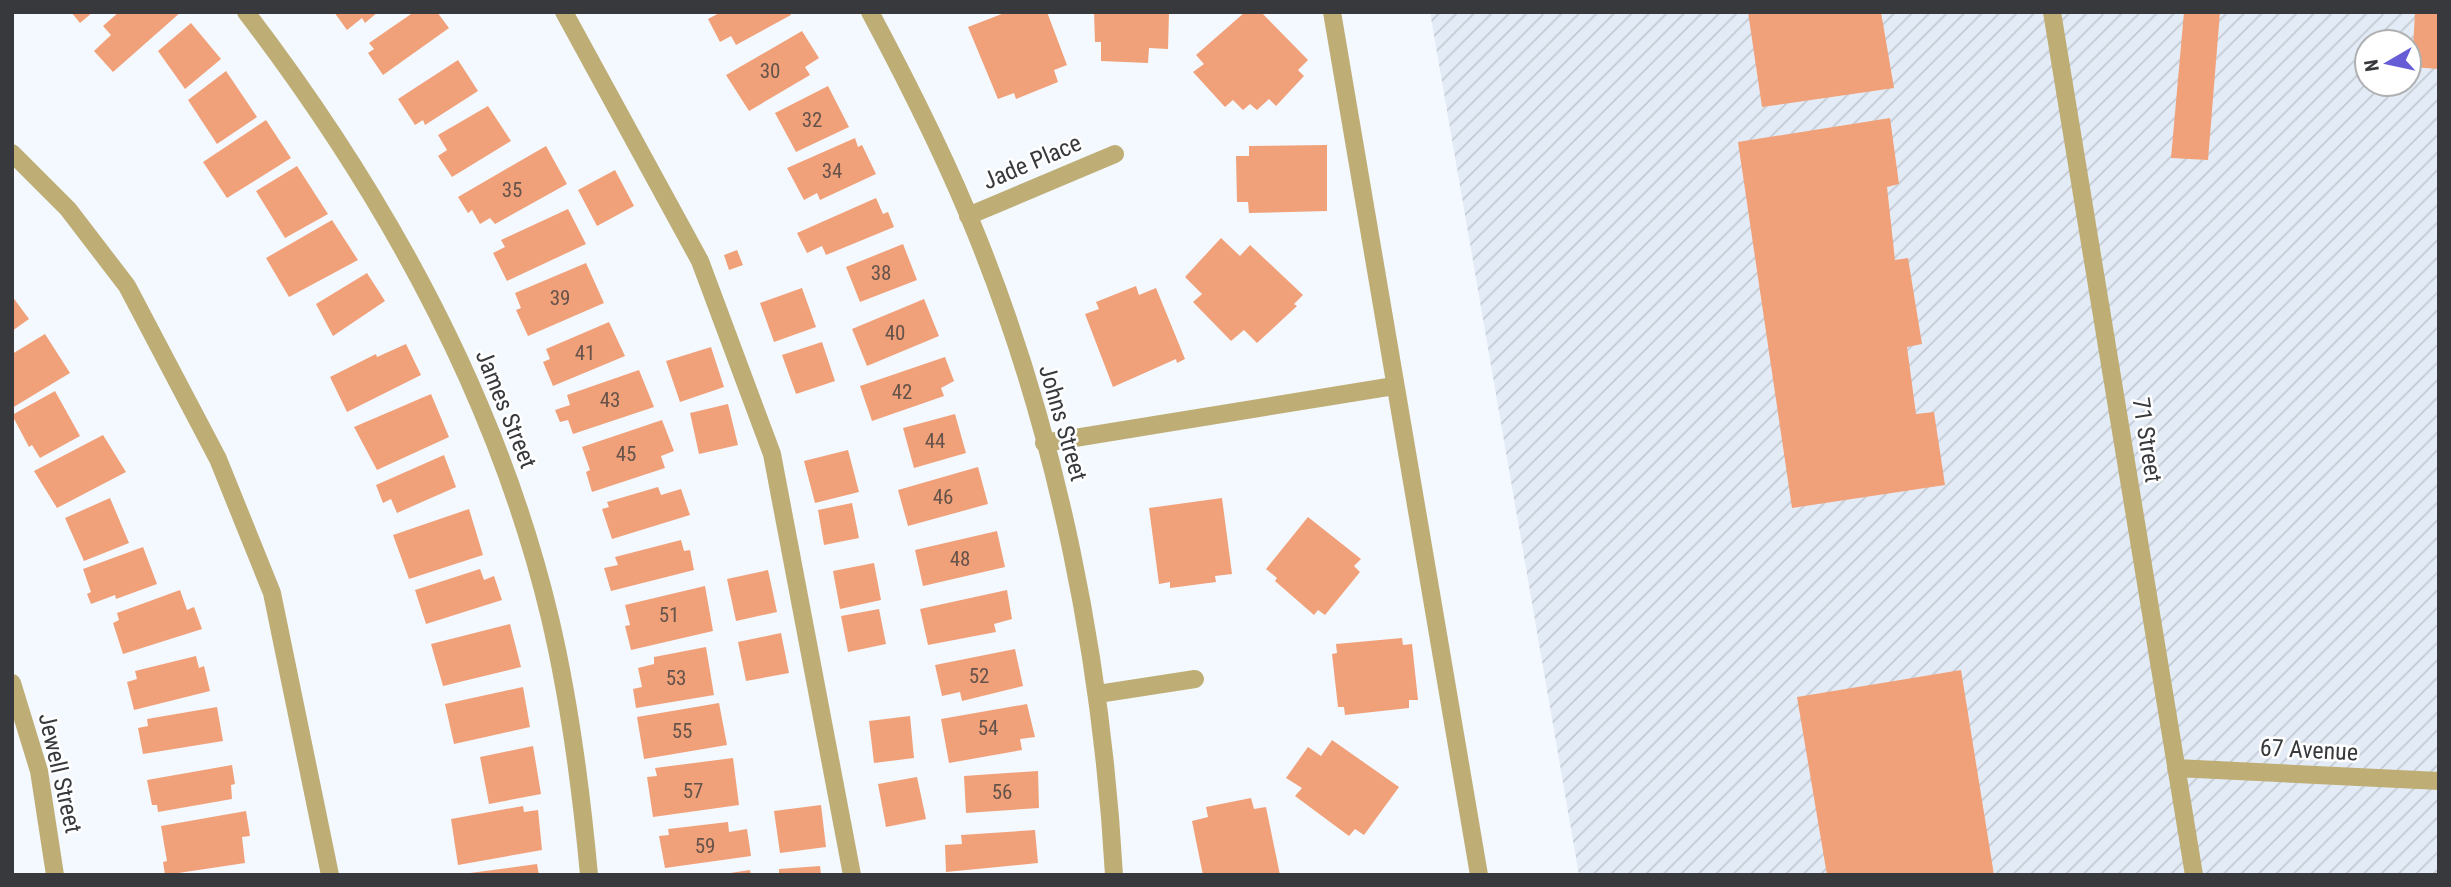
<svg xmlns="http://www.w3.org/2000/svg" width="2451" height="887" font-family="'Roboto Condensed',sans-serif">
<defs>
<pattern id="industrial-furrows" width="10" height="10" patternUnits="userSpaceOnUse" patternTransform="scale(1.75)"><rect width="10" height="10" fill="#e3ebf6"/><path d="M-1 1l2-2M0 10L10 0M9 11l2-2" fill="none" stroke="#c3cad4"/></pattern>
</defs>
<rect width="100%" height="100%" fill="#f4f8ff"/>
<path fill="url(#industrial-furrows)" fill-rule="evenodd" d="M 1430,12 L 2439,12 L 2439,875 L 1579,875 ZM 2367,42 L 2409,42 L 2409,84 L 2367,84 Z"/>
<path fill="#f1a179" d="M 71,12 L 93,12 L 80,23 Z
M 119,12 L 181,12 L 113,72 L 94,51 L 111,35 L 103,26 Z
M 334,12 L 378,12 L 365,23 L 362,18 L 347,30 Z
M 414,12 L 437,12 L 449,28 L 383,75 L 368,53 L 374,49 L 369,43 Z
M 721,12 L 789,12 L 791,15 L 736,45 L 731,36 L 720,42 L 708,19 Z
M 1007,12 L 1047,12 L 1067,65 L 1054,70 L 1058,82 L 1016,99 L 1014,93 L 998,99 L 968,27 Z
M 1094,12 L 1169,12 L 1168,49 L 1149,48 L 1148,63 L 1101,61 L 1101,42 L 1095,42 Z
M 1245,12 L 1261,12 L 1308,60 L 1298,70 L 1304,76 L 1276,106 L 1269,99 L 1257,110 L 1250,104 L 1243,110 L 1233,100 L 1225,107 L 1193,72 L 1204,64 L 1196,55 Z
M 1748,12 L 1881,12 L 1894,88 L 1762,107 Z
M 2184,12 L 2220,12 L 2208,160 L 2171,158 Z
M 2415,12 L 2439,12 L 2439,69 L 2412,67 Z
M 191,23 L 221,59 L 185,89 L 158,51 Z
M 802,31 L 819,58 L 805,67 L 810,75 L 749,111 L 726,75 Z
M 458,60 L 478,91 L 425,125 L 423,120 L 415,125 L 398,99 Z
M 226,71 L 257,117 L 217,144 L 188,100 Z
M 828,86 L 849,127 L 796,152 L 775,113 Z
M 488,106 L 511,141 L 452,177 L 438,156 L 447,150 L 438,135 Z
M 1890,118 L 1899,184 L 1887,187 L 1895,260 L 1908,258 L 1922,344 L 1907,347 L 1916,414 L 1934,412 L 1945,485 L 1792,508 L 1738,142 Z
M 266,120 L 291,158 L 227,198 L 203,162 Z
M 855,138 L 858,147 L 862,145 L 876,174 L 820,200 L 817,193 L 804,200 L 787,168 Z
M 1327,145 L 1327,211 L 1249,213 L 1248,202 L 1237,202 L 1236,156 L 1249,156 L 1249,146 Z
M 546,146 L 567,184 L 495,224 L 490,218 L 480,224 L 472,210 L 468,213 L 458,197 Z
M 297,166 L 328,214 L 285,238 L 256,191 Z
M 615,170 L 634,206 L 597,226 L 578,190 Z
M 876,198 L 883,214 L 888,212 L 894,227 L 826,255 L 822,246 L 807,253 L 797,233 Z
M 568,209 L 586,244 L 507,281 L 493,253 L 505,247 L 501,240 Z
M 332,220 L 358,260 L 289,297 L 266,258 Z
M 1221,238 L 1240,256 L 1250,245 L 1303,295 L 1294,304 L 1297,306 L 1257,343 L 1244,330 L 1231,341 L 1193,302 L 1202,294 L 1185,277 Z
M 903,244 L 917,280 L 860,302 L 846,267 Z
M 737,250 L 743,265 L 729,270 L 724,255 Z
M 586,263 L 604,303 L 528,336 L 516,310 L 521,308 L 515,293 Z
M 367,273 L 385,301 L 333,336 L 316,304 Z
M 1136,286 L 1139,295 L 1156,288 L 1185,359 L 1177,363 L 1176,359 L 1113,387 L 1085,314 L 1099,309 L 1096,302 Z
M 802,288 L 816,327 L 774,342 L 760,303 Z
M 12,296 L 29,319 L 12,331 Z
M 924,299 L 939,336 L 867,366 L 852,329 Z
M 609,322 L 625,356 L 553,386 L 543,362 L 550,359 L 546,349 Z
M 45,334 L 70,373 L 12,408 L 12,354 Z
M 822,342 L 835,381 L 796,394 L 782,355 Z
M 406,344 L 421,375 L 347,412 L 330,377 L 376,354 L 377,357 Z
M 711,347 L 724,387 L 680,402 L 666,361 Z
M 945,357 L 954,381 L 941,388 L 944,396 L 872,421 L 860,386 Z
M 639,370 L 654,407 L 573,434 L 568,420 L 560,422 L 555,410 L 570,405 L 567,395 Z
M 55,391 L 80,436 L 40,458 L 32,445 L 29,447 L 12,415 Z
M 431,394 L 449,437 L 377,470 L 354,427 Z
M 728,404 L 738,445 L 699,454 L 690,413 Z
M 955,414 L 966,453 L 914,468 L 903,428 Z
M 662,420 L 674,451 L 661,456 L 665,468 L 592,492 L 586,472 L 590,470 L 582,447 Z
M 103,435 L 126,472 L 57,508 L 34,471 Z
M 848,450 L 859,492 L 815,503 L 804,461 Z
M 444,455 L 456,487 L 397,513 L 391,499 L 383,503 L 376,485 Z
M 978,467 L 988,504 L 908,526 L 898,490 Z
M 658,487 L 661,495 L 681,489 L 690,515 L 612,539 L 602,509 L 609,507 L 607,502 Z
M 110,498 L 129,543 L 84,561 L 65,518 Z
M 1222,498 L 1232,574 L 1215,576 L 1216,582 L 1170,588 L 1170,582 L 1159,584 L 1149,508 Z
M 852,503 L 859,538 L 824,545 L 818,510 Z
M 469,509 L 483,555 L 409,579 L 393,535 Z
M 1308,517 L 1361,559 L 1354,566 L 1360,572 L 1325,615 L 1318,610 L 1314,615 L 1275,581 L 1277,578 L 1266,569 Z
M 997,531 L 1005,567 L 923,586 L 915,550 Z
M 681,540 L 684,551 L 690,550 L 694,570 L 611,591 L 604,568 L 618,565 L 615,557 Z
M 143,547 L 157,584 L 116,599 L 115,595 L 91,604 L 87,594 L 91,592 L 83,569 Z
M 874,563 L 881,600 L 840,609 L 833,571 Z
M 480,569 L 484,580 L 494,576 L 502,600 L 426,624 L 415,590 Z
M 768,570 L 777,612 L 736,621 L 727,579 Z
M 705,586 L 713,631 L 631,650 L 625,626 L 630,625 L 625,605 Z
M 180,590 L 187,610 L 194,607 L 202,629 L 123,654 L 113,623 L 119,620 L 117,613 Z
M 1007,590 L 1012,619 L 994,624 L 996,632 L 928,645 L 920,609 Z
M 879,609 L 886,644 L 848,652 L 841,616 Z
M 510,624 L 521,667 L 443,686 L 431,644 Z
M 781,633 L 789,673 L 746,681 L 738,642 Z
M 1402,638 L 1403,645 L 1412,644 L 1418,700 L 1409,700 L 1409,708 L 1345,715 L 1344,707 L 1338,707 L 1332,654 L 1337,653 L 1336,644 Z
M 706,647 L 714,695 L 636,708 L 633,689 L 642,687 L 638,668 L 654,664 L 654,657 Z
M 1015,649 L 1023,686 L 962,701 L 960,692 L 942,696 L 935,665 Z
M 196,656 L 199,668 L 204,666 L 210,691 L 134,710 L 127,682 L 137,679 L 135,671 Z
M 1961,670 L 1994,875 L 1827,875 L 1797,697 Z
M 523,687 L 530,727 L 454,744 L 445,704 Z
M 719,703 L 727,745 L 644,759 L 637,717 Z
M 1027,704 L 1035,737 L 1020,739 L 1022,750 L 949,763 L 941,719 Z
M 217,707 L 223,741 L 143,754 L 138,728 L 148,726 L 147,719 Z
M 910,716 L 914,758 L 874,763 L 869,721 Z
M 1332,740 L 1399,787 L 1364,835 L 1355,829 L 1349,836 L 1295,796 L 1302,788 L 1286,778 L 1308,747 L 1321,756 Z
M 533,746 L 541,794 L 489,804 L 480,757 Z
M 733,758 L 739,805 L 653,817 L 647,777 L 657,776 L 655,768 Z
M 232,765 L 235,784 L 231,785 L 232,799 L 158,812 L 157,805 L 152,805 L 147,780 Z
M 1038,771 L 1039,808 L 966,813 L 964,776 Z
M 917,777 L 926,819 L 886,827 L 878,784 Z
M 1251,798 L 1254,809 L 1266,807 L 1280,875 L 1203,875 L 1192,821 L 1208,817 L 1206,807 Z
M 821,805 L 826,847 L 780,853 L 774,811 Z
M 523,806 L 524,812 L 538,810 L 542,850 L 458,865 L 451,819 Z
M 246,811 L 250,836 L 242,837 L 245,863 L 165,875 L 163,862 L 167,861 L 161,826 Z
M 728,822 L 729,832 L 747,829 L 751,856 L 665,868 L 659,836 L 669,835 L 668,829 Z
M 1035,830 L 1038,863 L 946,872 L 945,845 L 962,844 L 961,835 Z
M 537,864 L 539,875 L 470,875 L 470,873 Z
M 820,866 L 821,875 L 779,875 L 779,869 Z
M 750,870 L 751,875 L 730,875 L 730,873 Z"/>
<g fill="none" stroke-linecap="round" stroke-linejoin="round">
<path stroke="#beae76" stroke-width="18" d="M 564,12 L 700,261 L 772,454 L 852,875
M 1332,12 L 1479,875
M 12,153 L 68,209 L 127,286 L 218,459 L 272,593 L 330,875
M 1044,443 L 1394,386"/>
<path stroke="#beae76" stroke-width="18" d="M 246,12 C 385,194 497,395 550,618 C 570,703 581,788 589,875
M 870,12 C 909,85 947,160 977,236 C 1058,437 1102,660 1114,875
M 2052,12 L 2194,875
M 968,216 L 1115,154
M 1098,694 L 1195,679
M 2176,768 L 2439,781"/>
<path stroke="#beae76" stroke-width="18" d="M 12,683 L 39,771 L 55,875"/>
</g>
<g text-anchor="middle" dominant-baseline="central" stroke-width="5" stroke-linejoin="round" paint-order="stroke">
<g font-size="21" fill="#66534b">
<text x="770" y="71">30</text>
<text x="812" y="120">32</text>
<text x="832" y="171">34</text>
<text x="512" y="190">35</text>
<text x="881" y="273">38</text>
<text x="560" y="298">39</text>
<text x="895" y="333">40</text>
<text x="585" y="353">41</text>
<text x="902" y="392">42</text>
<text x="610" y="400">43</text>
<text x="935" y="441">44</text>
<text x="626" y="454">45</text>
<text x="943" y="497">46</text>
<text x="960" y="559">48</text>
<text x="669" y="615">51</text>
<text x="979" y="676">52</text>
<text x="676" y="678">53</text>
<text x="988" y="728">54</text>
<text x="682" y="731">55</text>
<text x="693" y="791">57</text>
<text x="1002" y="792">56</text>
<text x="705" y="846">59</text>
</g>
<g font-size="24" fill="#37393c" stroke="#fff">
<text transform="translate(1032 162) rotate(-23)">Jade Place</text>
<text transform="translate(506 409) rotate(68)">James Street</text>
<text transform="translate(1063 423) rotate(74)">Johns Street</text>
<text transform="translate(2147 440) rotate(81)">71 Street</text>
<text transform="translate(2309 750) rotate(3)">67 Avenue</text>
<text transform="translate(60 773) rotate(77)">Jewell Street</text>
</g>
</g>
<rect width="2451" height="887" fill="none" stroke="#37393c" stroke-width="28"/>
<g transform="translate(2388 63) rotate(261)"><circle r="33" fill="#ffffff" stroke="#afb0b1" stroke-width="2"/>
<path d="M0-5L12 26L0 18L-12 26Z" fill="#665cd5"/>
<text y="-10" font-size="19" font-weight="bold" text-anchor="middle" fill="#37393c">N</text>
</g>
</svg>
